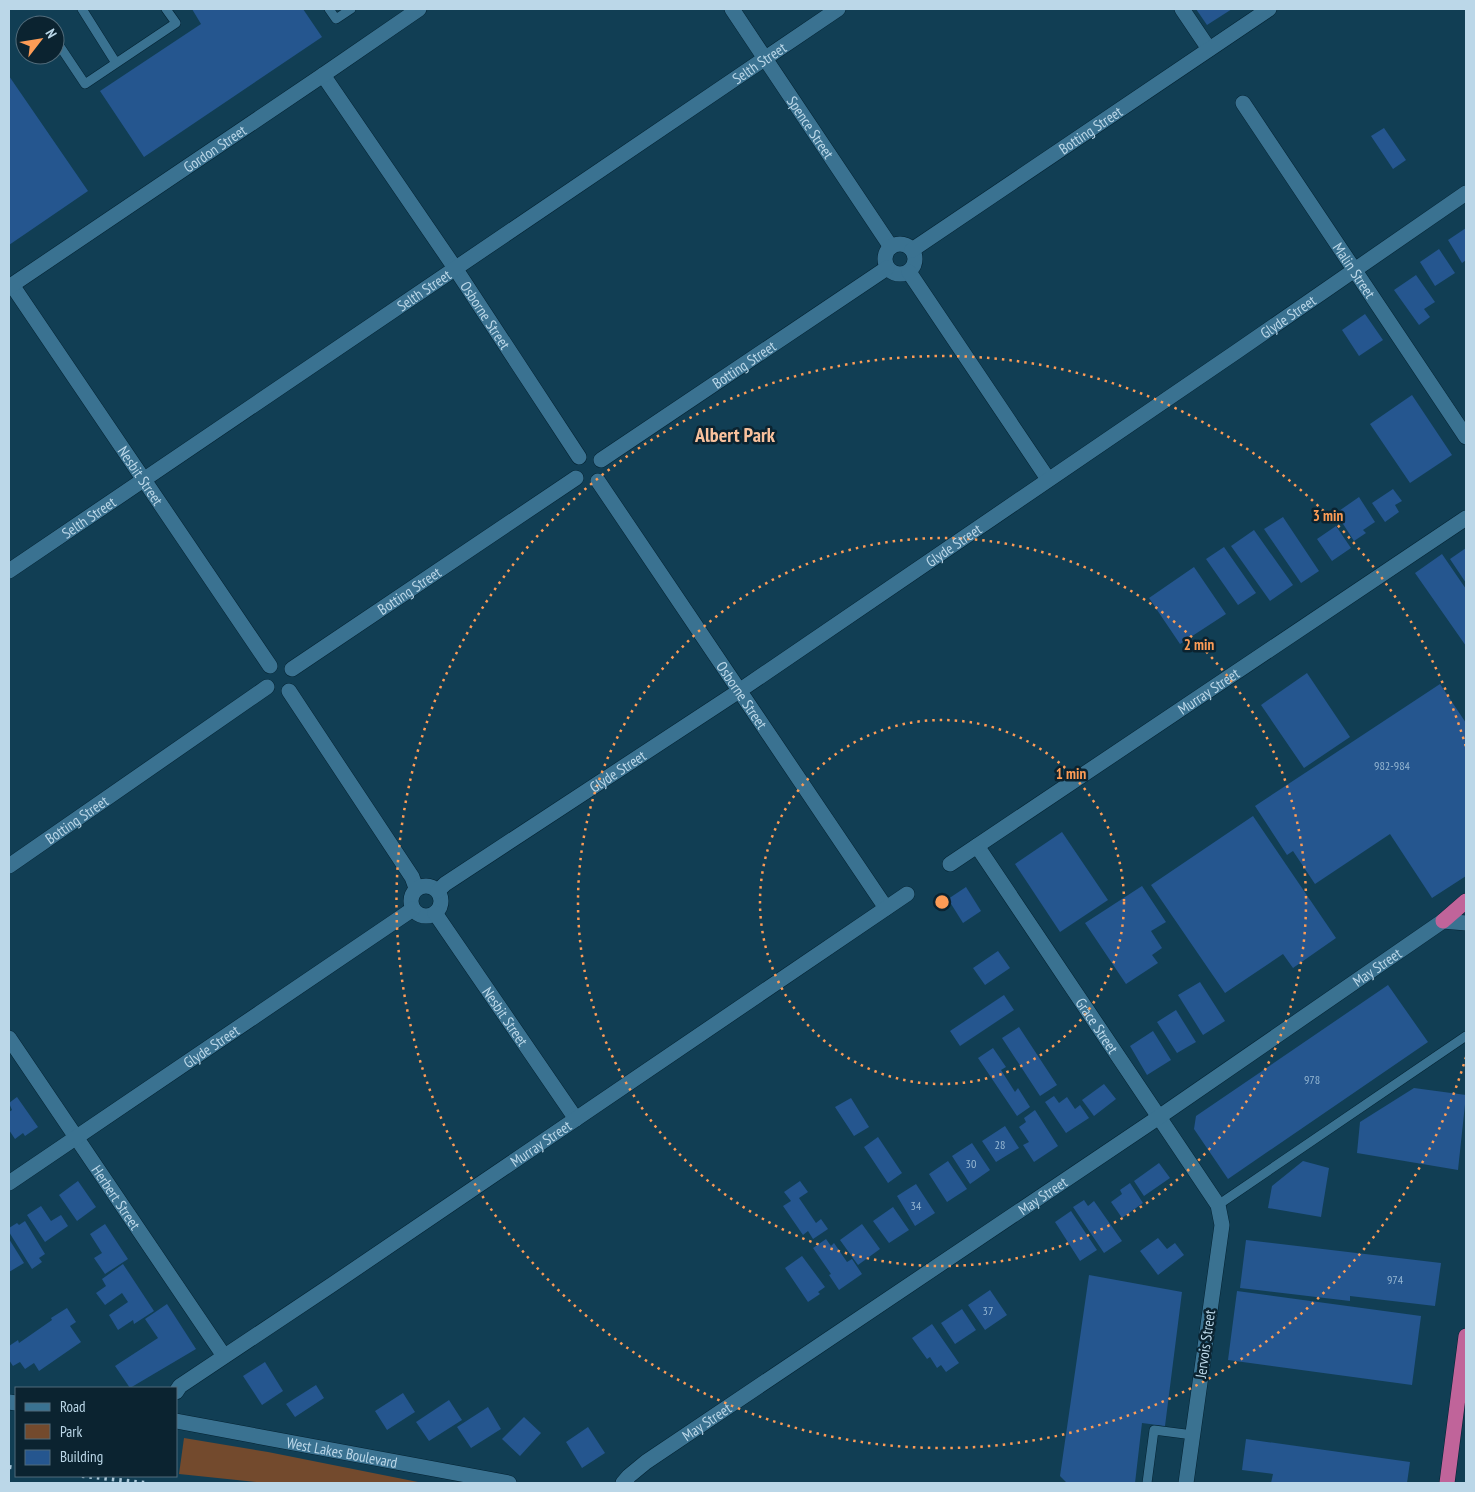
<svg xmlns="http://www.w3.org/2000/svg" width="1475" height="1492" font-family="'PT Sans Narrow',sans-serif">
<rect width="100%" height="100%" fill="#113e54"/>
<path fill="#734a2d" d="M 184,1438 L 268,1452 L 423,1483 L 265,1483 L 179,1474 Z"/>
<path fill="#25568f" d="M 192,9 L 303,9 L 322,37 L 144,157 L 100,91 L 201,24 Z
M 1196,9 L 1232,9 L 1207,25 Z
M 9,76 L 88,191 L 9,245 Z
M 1384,128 L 1406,160 L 1393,169 L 1371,136 Z
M 1466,228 L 1466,260 L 1462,263 L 1448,240 Z
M 1439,249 L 1455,273 L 1435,286 L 1420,262 Z
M 1416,275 L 1435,302 L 1424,309 L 1430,317 L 1419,325 L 1394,290 Z
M 1365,314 L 1383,340 L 1359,356 L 1342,330 Z
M 1412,395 L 1452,455 L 1410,483 L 1370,424 Z
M 1393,489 L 1402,501 L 1395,505 L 1399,512 L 1385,522 L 1372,503 Z
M 1359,497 L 1375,522 L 1363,530 L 1366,533 L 1354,541 L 1336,513 Z
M 1283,517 L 1319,571 L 1301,583 L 1264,529 Z
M 1336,526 L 1351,548 L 1332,561 L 1317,539 Z
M 1254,530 L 1293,585 L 1270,601 L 1231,546 Z
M 1224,547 L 1256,593 L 1238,605 L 1206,559 Z
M 1466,548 L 1466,583 L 1450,559 Z
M 1442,554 L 1466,589 L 1466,646 L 1415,573 Z
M 1194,567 L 1226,614 L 1180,644 L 1149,598 Z
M 1307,673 L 1350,737 L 1304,768 L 1261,705 Z
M 1440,684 L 1466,723 L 1466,876 L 1432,898 L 1390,834 L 1315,884 L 1293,851 L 1287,855 L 1255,806 Z
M 1253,816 L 1336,938 L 1293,968 L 1283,954 L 1225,993 L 1151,885 Z
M 1062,832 L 1108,900 L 1060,932 L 1015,864 Z
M 1142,886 L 1166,922 L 1151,931 L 1162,948 L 1152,955 L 1158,963 L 1126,984 L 1085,923 Z
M 966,887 L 981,911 L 963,923 L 948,899 Z
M 998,951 L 1010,968 L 985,985 L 973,968 Z
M 1200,982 L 1225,1021 L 1203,1035 L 1178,995 Z
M 1388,985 L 1428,1042 L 1228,1179 L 1194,1129 L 1196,1116 Z
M 1004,995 L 1014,1010 L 960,1046 L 950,1031 Z
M 1176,1010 L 1196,1042 L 1177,1053 L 1157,1022 Z
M 1019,1027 L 1057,1085 L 1040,1096 L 1002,1038 Z
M 1153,1031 L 1171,1060 L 1147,1075 L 1130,1046 Z
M 993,1048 L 1006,1067 L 1001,1070 L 1015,1092 L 1018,1088 L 1030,1107 L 1017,1116 L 978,1058 Z
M 1104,1084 L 1116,1099 L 1094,1116 L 1082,1100 Z
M 1414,1088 L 1466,1095 L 1458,1170 L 1357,1153 L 1360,1122 Z
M 1054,1096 L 1059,1103 L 1067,1097 L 1075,1109 L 1080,1105 L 1089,1118 L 1066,1133 L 1045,1102 Z
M 17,1097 L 38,1127 L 25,1136 L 23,1133 L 15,1139 L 9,1130 L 9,1112 L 12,1110 L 9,1103 Z
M 851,1098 L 869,1127 L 854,1136 L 835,1107 Z
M 1035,1110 L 1058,1146 L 1034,1162 L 1023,1145 L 1029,1142 L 1019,1127 L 1026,1122 L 1024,1118 Z
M 1005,1126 L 1019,1148 L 996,1162 L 982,1141 Z
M 878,1137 L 902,1173 L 888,1183 L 864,1147 Z
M 972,1143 L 990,1170 L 970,1184 L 952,1156 Z
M 948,1161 L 967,1189 L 947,1202 L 929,1174 Z
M 1303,1161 L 1329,1168 L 1321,1217 L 1268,1208 L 1272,1186 Z
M 1159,1163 L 1170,1178 L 1144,1196 L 1134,1181 Z
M 78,1181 L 96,1207 L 77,1221 L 59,1195 Z
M 800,1181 L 808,1192 L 799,1198 L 816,1223 L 821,1219 L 828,1229 L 813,1239 L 808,1231 L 803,1235 L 783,1206 L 791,1201 L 784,1192 Z
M 1130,1183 L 1143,1203 L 1122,1218 L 1111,1202 L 1122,1194 L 1120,1190 Z
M 916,1184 L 935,1213 L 915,1226 L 897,1196 Z
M 1084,1200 L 1088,1206 L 1094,1201 L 1122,1241 L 1104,1253 L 1073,1207 Z
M 41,1206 L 51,1221 L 61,1215 L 68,1226 L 45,1242 L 27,1215 Z
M 893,1207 L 909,1230 L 889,1243 L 873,1221 Z
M 1071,1211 L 1097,1250 L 1080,1261 L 1055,1222 Z
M 25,1221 L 45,1254 L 39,1258 L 42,1262 L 32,1269 L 9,1232 L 9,1228 L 17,1223 L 19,1225 Z
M 105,1224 L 128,1259 L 105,1274 L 94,1258 L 102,1253 L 90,1234 Z
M 862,1224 L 880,1249 L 858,1265 L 840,1240 Z
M 1158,1238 L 1167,1249 L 1175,1243 L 1184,1255 L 1158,1275 L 1140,1251 Z
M 9,1239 L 24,1263 L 9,1272 Z
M 826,1239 L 831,1246 L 834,1243 L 847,1262 L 852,1259 L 862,1274 L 839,1290 L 829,1275 L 831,1274 L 813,1248 Z
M 1246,1240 L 1441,1263 L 1435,1306 L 1350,1296 L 1350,1301 L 1240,1288 Z
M 802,1256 L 825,1287 L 818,1292 L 820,1294 L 808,1302 L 785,1268 Z
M 123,1264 L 154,1311 L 134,1324 L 133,1320 L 118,1330 L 109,1315 L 128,1302 L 122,1293 L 105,1305 L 96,1293 L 106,1286 L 102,1279 Z
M 1089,1275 L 1182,1292 L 1165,1426 L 1142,1423 L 1135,1483 L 1067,1483 L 1060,1476 Z
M 990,1290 L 1007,1315 L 985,1330 L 968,1305 Z
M 1237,1291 L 1421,1316 L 1412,1385 L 1228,1360 Z
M 167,1304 L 196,1349 L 130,1388 L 115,1366 L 158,1338 L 145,1319 Z
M 67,1308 L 76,1322 L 70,1326 L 81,1342 L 39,1371 L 34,1363 L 25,1369 L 20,1362 L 13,1366 L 9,1360 L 9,1346 L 18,1340 L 19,1343 L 52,1320 L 51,1318 Z
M 962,1309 L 976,1330 L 955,1344 L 941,1323 Z
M 932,1324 L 959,1363 L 946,1372 L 941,1365 L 937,1368 L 930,1357 L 927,1359 L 912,1338 Z
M 265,1362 L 283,1391 L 262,1405 L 243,1376 Z
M 316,1385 L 324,1398 L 295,1417 L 286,1404 Z
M 403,1393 L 415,1412 L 387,1430 L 375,1411 Z
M 449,1400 L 462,1420 L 429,1441 L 416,1422 Z
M 488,1407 L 501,1429 L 471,1448 L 457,1427 Z
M 524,1417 L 541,1433 L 520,1456 L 502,1439 Z
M 588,1427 L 605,1453 L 582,1468 L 566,1442 Z
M 1246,1439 L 1410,1462 L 1407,1483 L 1271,1483 L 1273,1474 L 1242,1470 Z"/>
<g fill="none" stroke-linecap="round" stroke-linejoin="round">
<g stroke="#042333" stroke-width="10">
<path id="service" d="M 82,9 L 116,63
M 329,9 L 336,19 L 351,9
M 55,39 L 85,84 L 176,23 L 166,9
M 1218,1205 L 1466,1036
M 1147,1483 L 1154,1430 L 1193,1435"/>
</g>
<g stroke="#042333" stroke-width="16">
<g id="minor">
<path id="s1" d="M 732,9 L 891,247"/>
<path d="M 1182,9 L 1209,49"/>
<path id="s2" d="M 323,75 L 455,268 L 579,457"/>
<path id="s3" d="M 1243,103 L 1466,437"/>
<circle cx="900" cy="259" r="15"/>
<path id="s4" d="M 912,250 L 1269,9"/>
<path d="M 909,272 L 1048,479"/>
<path id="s5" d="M 12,285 L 270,666"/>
<path id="s6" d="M 9,287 L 323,75 L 419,9"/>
<path id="s7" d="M 601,460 L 887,268"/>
<path id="s8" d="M 598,481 L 886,908"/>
<path id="s9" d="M 9,571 L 838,9"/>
<path id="s10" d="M 292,669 L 576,478"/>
<path d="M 289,691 L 412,877 L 416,888"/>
<path id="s11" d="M 977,846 L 1218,1205 L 1222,1225 L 1186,1483"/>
<path id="s12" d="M 950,864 L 1466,518"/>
<path id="s13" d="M 9,866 L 267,687"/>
<circle cx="426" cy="901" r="15"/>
<path id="s14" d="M 438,891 L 445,884 L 739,691 L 1236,352 L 1466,193"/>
<path id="s15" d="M 435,913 L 576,1119"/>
<path id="s16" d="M 9,1038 L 224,1356"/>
<path id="s17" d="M 9,1183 L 413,909"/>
<path id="s18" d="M 176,1392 L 180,1386 L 333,1284 L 907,894"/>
<path id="s19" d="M 623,1483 L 629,1476 L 646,1462 L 1159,1117 L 1443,921 L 1466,923"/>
</g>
</g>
<g stroke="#042333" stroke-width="16">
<g id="secondary">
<path d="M 9,1402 L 16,1403"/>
<path id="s20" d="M 176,1421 L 509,1483"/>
</g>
</g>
<g stroke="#042333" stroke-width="16">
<path id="trunk" d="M 1443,921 L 1466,901
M 1447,1483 L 1466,1336"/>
</g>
<use href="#service" stroke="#3a7291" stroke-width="9"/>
<use href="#minor" stroke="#3a7291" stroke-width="15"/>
<use href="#secondary" stroke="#3a7291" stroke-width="15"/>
<use href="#trunk" stroke="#c0649a" stroke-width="15"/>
<path stroke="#aac8d9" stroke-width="4" stroke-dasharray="2.5 5" stroke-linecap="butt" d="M 9,1467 L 16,1468
M 82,1476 L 147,1483"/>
</g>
<g fill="none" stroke="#fd9c56" stroke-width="2.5" stroke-dasharray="2.5 5">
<circle cx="942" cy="902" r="182"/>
<circle cx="942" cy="902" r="364"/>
<path d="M1466 1057A546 546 0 1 1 1466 747"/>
</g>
<g text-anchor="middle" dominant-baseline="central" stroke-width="5" stroke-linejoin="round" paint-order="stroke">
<g font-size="12" fill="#96b7d2">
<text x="1392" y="765">982-984</text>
<text x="1312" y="1079">978</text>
<text x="1000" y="1144">28</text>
<text x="971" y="1163">30</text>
<text x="916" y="1205">34</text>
<text x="1395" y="1279">974</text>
<text x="988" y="1310">37</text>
</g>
<g font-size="15" fill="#bbd7e8" stroke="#0b2330">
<text stroke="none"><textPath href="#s9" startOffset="906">Selth Street</textPath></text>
<text stroke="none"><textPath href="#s1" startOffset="142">Spence Street</textPath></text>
<text stroke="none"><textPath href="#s4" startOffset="215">Botting Street</textPath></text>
<text stroke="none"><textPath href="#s6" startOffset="248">Gordon Street</textPath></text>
<text stroke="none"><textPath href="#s3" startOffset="201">Malin Street</textPath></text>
<text stroke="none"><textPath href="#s9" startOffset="501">Selth Street</textPath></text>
<text stroke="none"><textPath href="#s2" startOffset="290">Osborne Street</textPath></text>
<text stroke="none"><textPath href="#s14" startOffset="1026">Glyde Street</textPath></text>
<text stroke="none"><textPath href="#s7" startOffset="172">Botting Street</textPath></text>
<text stroke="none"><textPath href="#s5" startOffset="230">Nesbit Street</textPath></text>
<text stroke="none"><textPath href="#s9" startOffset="96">Selth Street</textPath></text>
<text stroke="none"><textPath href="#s14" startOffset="621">Glyde Street</textPath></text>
<text stroke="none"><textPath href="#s10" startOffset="141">Botting Street</textPath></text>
<text stroke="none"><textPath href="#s12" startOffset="311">Murray Street</textPath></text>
<text stroke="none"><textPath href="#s8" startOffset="258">Osborne Street</textPath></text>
<text stroke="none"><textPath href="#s14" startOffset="216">Glyde Street</textPath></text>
<text stroke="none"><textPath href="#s13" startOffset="82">Botting Street</textPath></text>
<text stroke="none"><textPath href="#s19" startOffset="914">May Street</textPath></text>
<text stroke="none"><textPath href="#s15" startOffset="125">Nesbit Street</textPath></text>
<text stroke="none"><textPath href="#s11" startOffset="216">Grace Street</textPath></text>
<text stroke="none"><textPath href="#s17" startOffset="244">Glyde Street</textPath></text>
<text stroke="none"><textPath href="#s18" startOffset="442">Murray Street</textPath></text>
<text stroke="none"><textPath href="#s19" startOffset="509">May Street</textPath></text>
<text stroke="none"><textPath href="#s16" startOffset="192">Herbert Street</textPath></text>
<text transform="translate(1205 1344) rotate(-82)">Jervois Street</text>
<text stroke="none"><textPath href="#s19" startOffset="104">May Street</textPath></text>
<text stroke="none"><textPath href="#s20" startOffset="169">West Lakes Boulevard</textPath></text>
</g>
<g font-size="20" font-weight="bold" fill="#f9c19d" stroke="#0b2330">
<text x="735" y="435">Albert Park</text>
</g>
</g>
<circle cx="942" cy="902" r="8" fill="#fd9c56" stroke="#0b2330" stroke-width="2.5"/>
<g font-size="15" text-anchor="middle" font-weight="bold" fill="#fd9c56" stroke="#0b2330" stroke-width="5" stroke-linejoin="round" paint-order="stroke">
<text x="1328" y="521">3 min</text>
<text x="1199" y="650">2 min</text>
<text x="1071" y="779">1 min</text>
</g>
<rect width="1475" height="1492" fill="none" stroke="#bbd7e8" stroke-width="20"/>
<rect x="15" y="1387" width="162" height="90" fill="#0b2330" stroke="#516b7a"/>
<rect x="25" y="1403" width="25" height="8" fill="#3a7291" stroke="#516b7a"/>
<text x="60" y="1412" font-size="15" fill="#bbd7e8">Road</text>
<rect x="25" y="1424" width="25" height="15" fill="#734a2d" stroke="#516b7a"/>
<text x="60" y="1437" font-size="15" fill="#bbd7e8">Park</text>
<rect x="25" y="1450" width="25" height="15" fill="#25568f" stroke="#516b7a"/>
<text x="60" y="1462" font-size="15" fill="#bbd7e8">Building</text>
<g transform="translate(40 40) rotate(59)"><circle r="24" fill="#0b2330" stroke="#516b7a"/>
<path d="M0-4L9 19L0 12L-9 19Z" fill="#fd9c56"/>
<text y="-8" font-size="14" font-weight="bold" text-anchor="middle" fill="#bbd7e8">N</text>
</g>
</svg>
